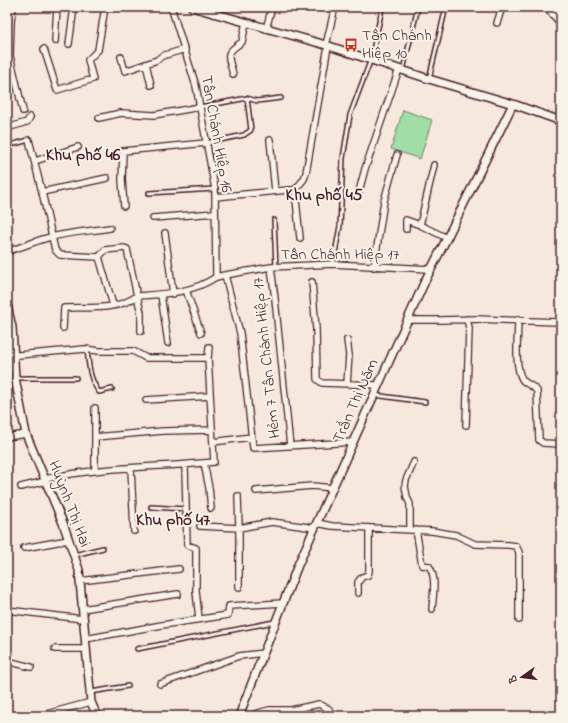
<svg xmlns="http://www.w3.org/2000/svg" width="568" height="723" font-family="'Indie Flower',sans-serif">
<rect width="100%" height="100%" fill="#f7e8dd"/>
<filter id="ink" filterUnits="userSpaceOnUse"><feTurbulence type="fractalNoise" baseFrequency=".025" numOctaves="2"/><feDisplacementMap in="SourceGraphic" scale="8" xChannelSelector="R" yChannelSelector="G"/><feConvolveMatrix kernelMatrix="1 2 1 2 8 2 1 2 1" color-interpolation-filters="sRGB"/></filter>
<g filter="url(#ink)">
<path fill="#a1dea5" stroke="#767e68" d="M 403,110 L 432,120 L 420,159 L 391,149 Z"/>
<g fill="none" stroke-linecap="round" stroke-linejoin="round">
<g stroke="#4a1f2b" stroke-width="6">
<path id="service" d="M 403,70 L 418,7
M 429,79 L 446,7
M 200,107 L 247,98 L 257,101 L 281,98
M 206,143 L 244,135 L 251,130 L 247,98
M 7,146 L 29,140
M 149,193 L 215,189
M 274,220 L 276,267
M 333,264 L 340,226 L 343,158 L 350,115 L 371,59 L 382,9
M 87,349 C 89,366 89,378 99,392 L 112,389
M 15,378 L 76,378
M 374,395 L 425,402
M 151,507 L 186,509
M 74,555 L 103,548
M 137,649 L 274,622
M 91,692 L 128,686"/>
</g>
<g stroke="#4a1f2b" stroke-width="8">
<path id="minor" d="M 13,7 L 11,22 L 10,56 L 23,111
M 171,7 L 196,86 L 215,189 L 216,277 L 225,275 L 240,333 L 253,448 L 353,442
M 546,7 L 561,24
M 215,13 L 216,7
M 497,23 L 502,7
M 266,29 L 272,7
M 55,41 L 57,7
M 69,44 L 74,7
M 326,45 L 335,7
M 44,49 L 57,90 L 93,79 L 88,60 L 98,50 L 105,7
M 121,57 L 125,71 L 157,60 L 162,56 L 185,49
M 146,64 L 151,85
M 233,74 C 228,54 224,54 242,42 L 246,22
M 99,118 L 121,113 L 154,115 L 200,107
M 7,128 L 27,122 L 30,117
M 29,140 L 42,192 L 55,250 L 60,255 L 99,257 L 113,305
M 270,140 L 275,191
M 35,161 L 78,147
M 295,190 L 304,179 L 306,173 L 328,46
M 42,192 L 107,178
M 358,195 L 365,169 L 399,69
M 215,197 L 288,190 L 295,190 L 300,238
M 124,206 L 122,180 L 123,151 L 206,143
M 153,218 L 215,213
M 420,225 L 434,165
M 406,229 L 406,220 L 420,225 L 447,238
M 165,233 L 173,294
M 7,251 C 22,248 36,240 51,237 C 71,232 91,231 110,228
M 99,257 L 105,250 L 124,248 L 127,249 L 137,296 C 165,294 192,293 216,277
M 271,267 L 275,299 L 290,446
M 374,267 L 384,201 L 397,155
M 225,275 L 271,267 L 333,264 L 430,269
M 312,282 L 316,329 L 317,379 L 322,383 L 378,385
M 186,290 L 201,333
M 161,295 L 168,343
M 407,320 L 441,320 L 476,319 L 558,322 L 561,323
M 518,320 C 518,337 514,365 522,379 C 526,385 533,385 537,391 L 539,440 L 543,443 L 561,444
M 63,328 L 64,308 L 66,308 C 89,307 116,311 137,296 L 141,313 L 141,331
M 7,356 L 85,349 L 99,351 L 133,351 L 146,358 L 208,358 L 214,462 C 158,468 101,466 45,479
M 208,358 L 209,347
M 347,384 L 349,355 L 347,340
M 146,400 L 210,396
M 466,425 L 469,328 L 467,319
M 7,437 L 26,434
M 95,437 L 163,431 L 212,430
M 213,442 L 251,437
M 204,463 L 209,488 L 211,508
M 185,466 L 187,545 L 196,548 L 196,591 L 199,619
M 131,468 L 134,531
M 95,471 L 95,408
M 21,487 L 46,481
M 256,491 L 312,486 L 333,488
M 317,523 L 332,526 L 432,531 L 456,535 L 475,544 L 509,545 L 516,546 L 519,552 L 519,620
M 200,526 L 239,528 L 238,496
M 410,530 L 410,504 L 407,497 L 405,486 L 406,480 L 414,462
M 416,530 L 422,565 L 429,566 C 437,577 433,596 432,609
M 24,548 L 68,540
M 80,581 L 179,569
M 239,587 L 239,528 L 272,522 L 315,528
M 358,593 L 358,582 L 362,577 L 368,575 L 369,571 L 369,528
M 82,609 L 178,594
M 7,610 L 83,619
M 85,639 L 162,625 L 228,615 L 229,606 L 283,603
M 55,649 L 86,649
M 7,661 L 31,667
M 160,684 L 239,656 L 264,653
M 39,716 L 91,702
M 248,716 L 269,710 L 291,710 L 319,704 L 329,709 L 330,716"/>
</g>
<g stroke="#4a1f2b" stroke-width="10">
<path id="tertiary" d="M 192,7 L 326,45 L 429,79 L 513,104 L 561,121
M 7,305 L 12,327 L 15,378 L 26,434 L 63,523 L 79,570 L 91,702 L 97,716
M 239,716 L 298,565 L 425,281 L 447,238 L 513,104"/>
</g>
<use href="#service" stroke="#f7f3e8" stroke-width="3"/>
<use href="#minor" stroke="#f7f3e8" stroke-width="5.5"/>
<use href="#tertiary" stroke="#f7f3e8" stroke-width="7"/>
</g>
</g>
<defs>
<g id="bus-bare" transform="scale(1.08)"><path d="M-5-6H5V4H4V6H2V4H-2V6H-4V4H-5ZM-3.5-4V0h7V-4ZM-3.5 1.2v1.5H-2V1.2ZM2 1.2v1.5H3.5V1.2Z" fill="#c8321e" stroke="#f7f3e8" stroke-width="2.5" paint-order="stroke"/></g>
</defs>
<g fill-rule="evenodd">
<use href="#bus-bare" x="351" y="45"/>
</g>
<g text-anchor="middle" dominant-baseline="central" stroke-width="4" stroke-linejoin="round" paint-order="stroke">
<g font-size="16" fill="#4a1f2b" stroke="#f7f3e8" text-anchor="start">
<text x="362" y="36">Tân Chánh<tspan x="362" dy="18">Hiệp 10</tspan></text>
</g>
<g font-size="16" fill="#4a1f2b" stroke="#f7f3e8">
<text transform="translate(216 134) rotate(80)">Tân Chánh Hiệp 16</text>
<text x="340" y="255">Tân Chánh Hiệp 17</text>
<text transform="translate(267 358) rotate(-96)">Hẻm 7 Tân Chánh Hiệp 17</text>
<text transform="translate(356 401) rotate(-66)">Trần Thị Năm</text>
<text transform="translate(69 504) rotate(69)">Huỳnh Thị Hai</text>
</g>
<g font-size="17" font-weight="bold" fill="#4a1f2b" stroke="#f7f3e8">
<text x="83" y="155">Khu phố 46</text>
<text x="324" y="195">Khu phố 45</text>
<text x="173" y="520">Khu phố 47</text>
</g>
</g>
<rect width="568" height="723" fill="none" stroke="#f7f3e8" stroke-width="24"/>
<rect x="12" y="12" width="544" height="699" fill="none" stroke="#4a1f2b" stroke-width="1.5" filter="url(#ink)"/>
<g transform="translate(522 677) rotate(256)" stroke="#f7f3e8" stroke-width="3" paint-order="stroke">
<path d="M0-3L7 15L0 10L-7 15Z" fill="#4a1f2b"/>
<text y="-6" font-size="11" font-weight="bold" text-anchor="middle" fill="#4a1f2b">B</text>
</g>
</svg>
